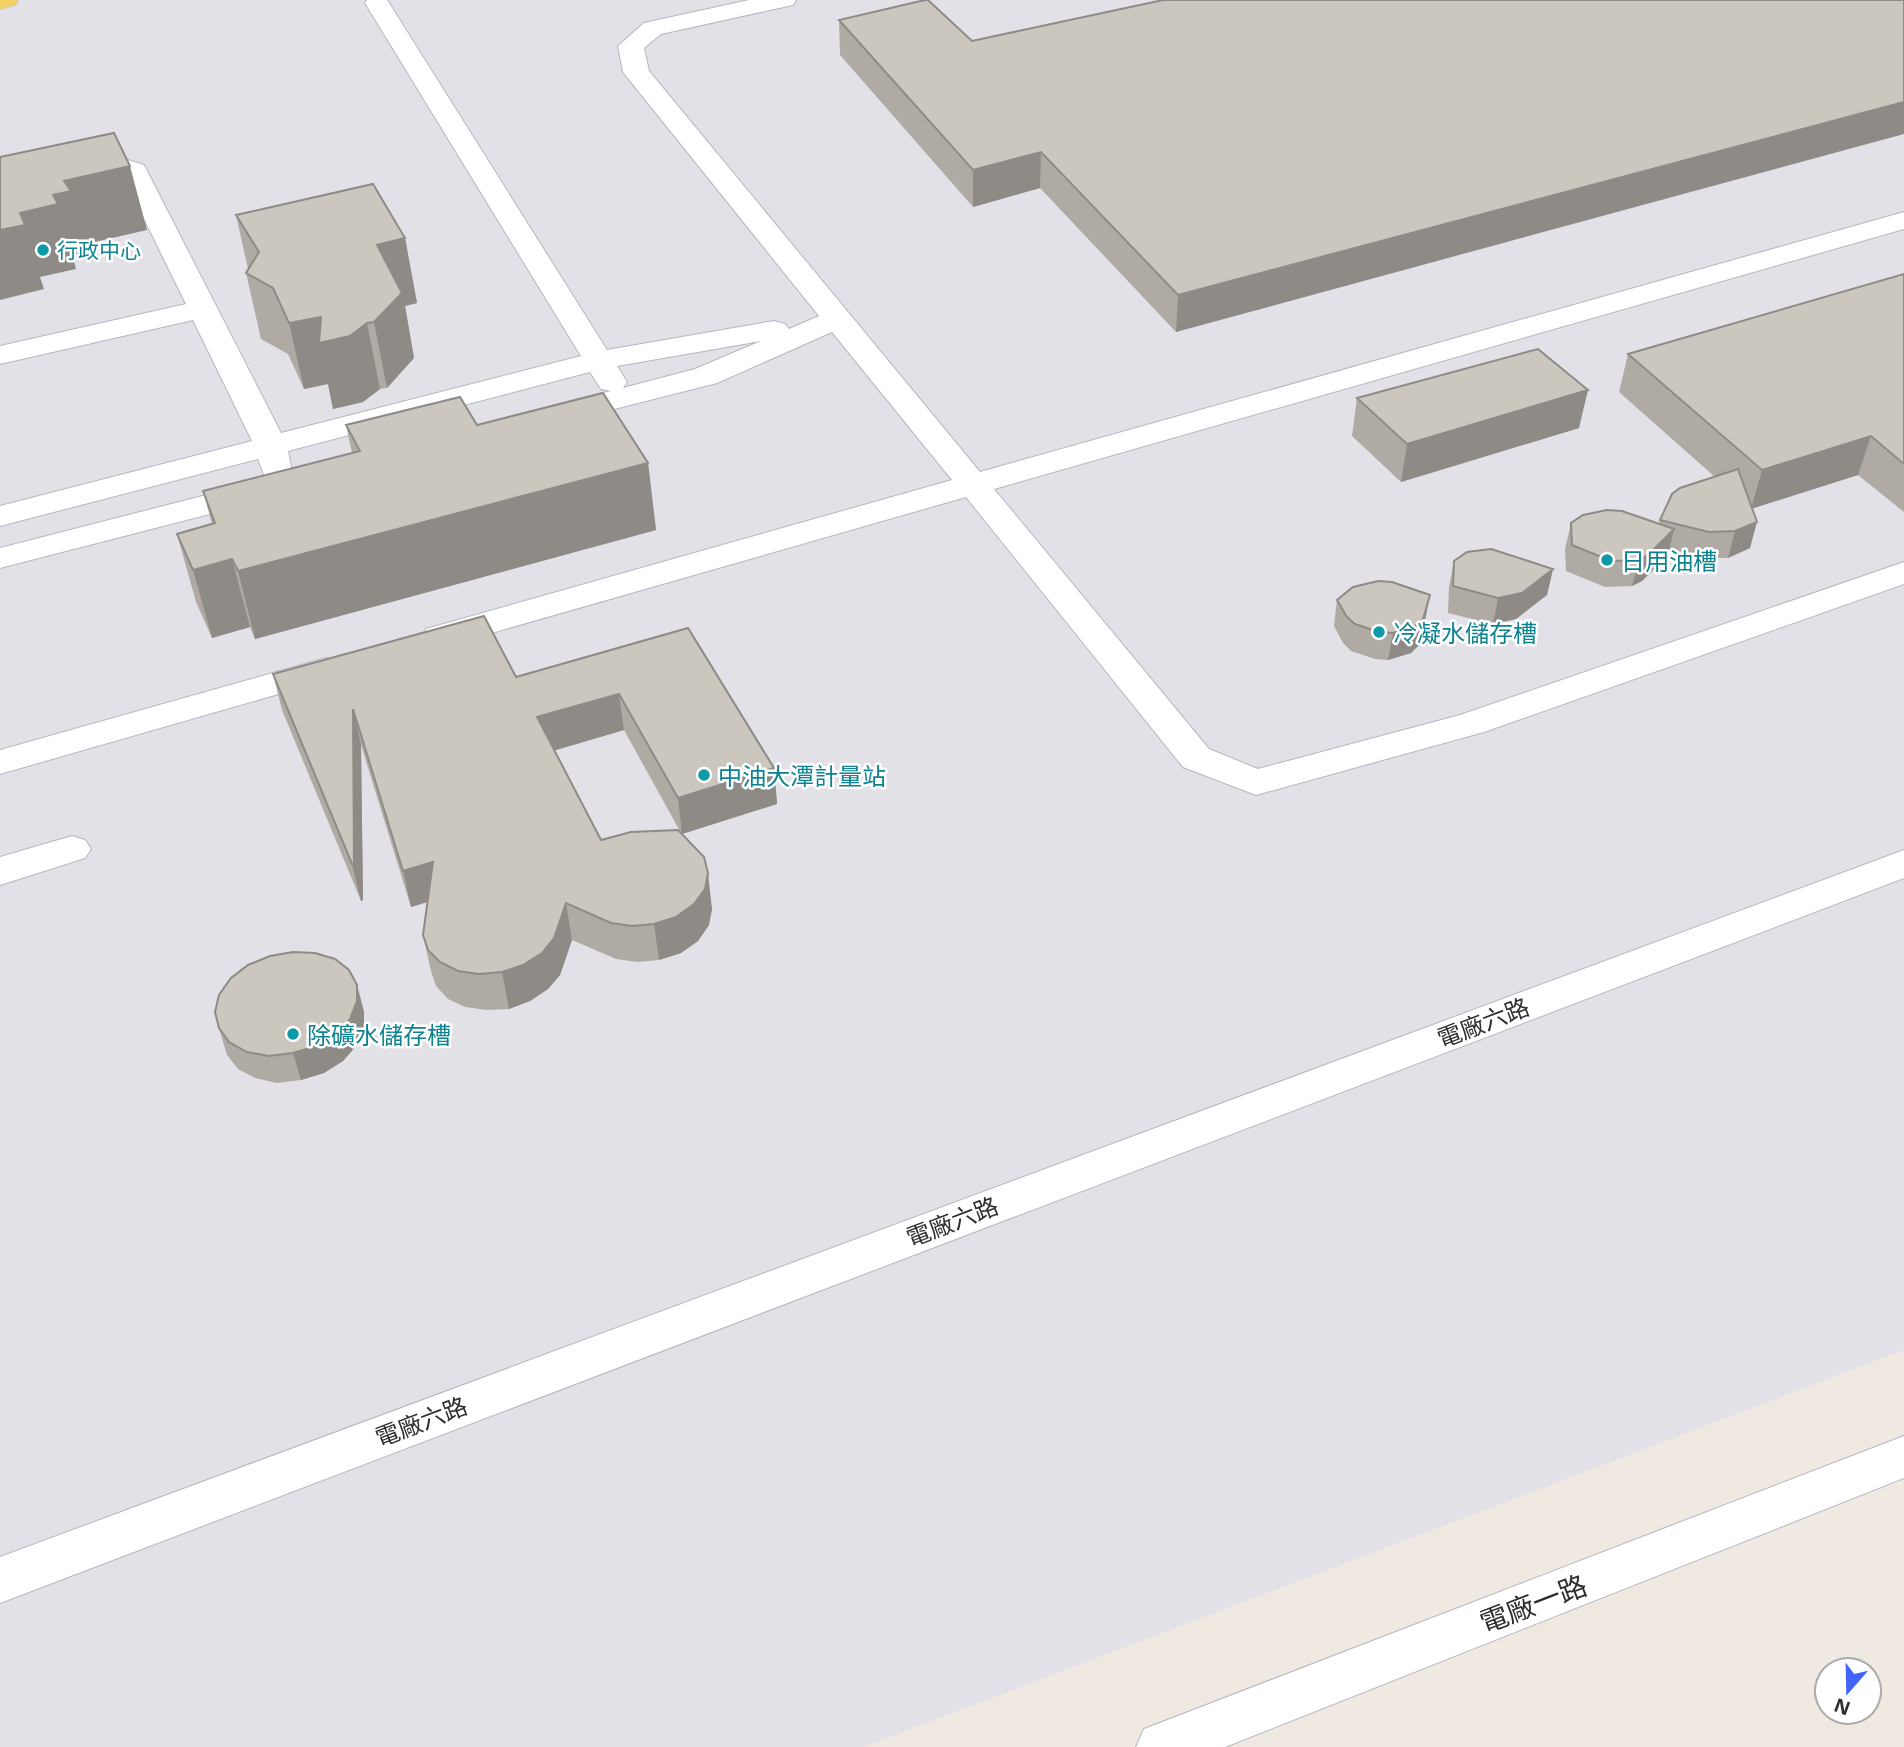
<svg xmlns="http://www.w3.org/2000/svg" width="1904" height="1747" font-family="'Noto Sans','Noto Sans TC',sans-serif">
<rect width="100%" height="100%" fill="#efe9e1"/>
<path fill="#e3e1e8" d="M 0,0 L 1904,0 L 1904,1350 L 863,1747 L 0,1747 Z"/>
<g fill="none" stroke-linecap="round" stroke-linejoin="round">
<g stroke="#b4b7c1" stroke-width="2">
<path id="minor" d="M 367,0 L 387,0 L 389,3 L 607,350 L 774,321 L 785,324 L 789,329 L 819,316 L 627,77 L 623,72 L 618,46 L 644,23 L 749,0 L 796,0 L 793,5 L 661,34 L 644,48 L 649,71 L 980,472 L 1904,212 L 1904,229 L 994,489 L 1209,749 L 1258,769 L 1460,715 L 1904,562 L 1904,584 L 1484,732 L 1256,795 L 1183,767 L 966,497 L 450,645 L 438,648 L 426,645 L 421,637 L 426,629 L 952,480 L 832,332 L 717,383 L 559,423 L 548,421 L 543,414 L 548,407 L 611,391 L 601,389 L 590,372 L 288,451 L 292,471 L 287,478 L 276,481 L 265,478 L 258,459 L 0,526 L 0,506 L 252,441 L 193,320 L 0,364 L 0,346 L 186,304 L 123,176 L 104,169 L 64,163 L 0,177 L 0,161 L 64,147 L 109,154 L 144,165 L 281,433 L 581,356 L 365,3 ZM 761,341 L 695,369 L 623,388 L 627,382 L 617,366 Z
M 257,482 L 268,485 L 273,492 L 268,499 L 0,568 L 0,548 Z
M 326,658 L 338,661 L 344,669 L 338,677 L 0,774 L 0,750 Z
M 72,836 L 85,840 L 91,849 L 85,858 L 0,885 L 0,857 Z
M 1904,850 L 1904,878 L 0,1603 L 0,1557 Z
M 1904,1436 L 1904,1478 L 1225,1747 L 1136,1747 L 1144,1729 Z"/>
</g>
<g stroke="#c9c9c9" stroke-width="2">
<path id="major" d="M 0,0 L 18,0 L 15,5 L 0,9 Z"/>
</g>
<use href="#minor" fill="#fff" fill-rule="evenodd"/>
<use href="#major" fill="#f2d163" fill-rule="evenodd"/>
</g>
<path fill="#afaba4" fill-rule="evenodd" d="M 1904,0 L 1176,332 L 1040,188 L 973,207 L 840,55 L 839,20 L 972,41 Z
M 236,215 L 405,238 L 417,303 L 405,306 L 414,358 L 387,388 L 380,389 L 363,402 L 333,409 L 328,384 L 304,389 L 288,354 L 261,339 L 246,273 L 248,269 Z
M 1904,274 L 1904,512 L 1858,475 L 1752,508 L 1750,548 L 1728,558 L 1702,558 L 1669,550 L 1668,555 L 1642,581 L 1632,586 L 1605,587 L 1566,571 L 1565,549 L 1571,523 L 1659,524 L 1660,520 L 1715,477 L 1619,392 L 1628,354 Z
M 1357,398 L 1579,428 L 1401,482 L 1352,436 Z
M 346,425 L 477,425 L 648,463 L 656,530 L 255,639 L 250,627 L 212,638 L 196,602 L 177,534 L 212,524 L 203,491 L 352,453 Z
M 1454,561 L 1553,569 L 1547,595 L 1516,619 L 1493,624 L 1448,613 L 1449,587 Z
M 1337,600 L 1425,621 L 1418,646 L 1411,653 L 1388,660 L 1375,659 L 1351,651 L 1343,643 L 1334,626 Z
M 688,628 L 774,768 L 777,804 L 682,834 L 712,909 L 709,925 L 698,941 L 681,953 L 659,960 L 637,962 L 616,959 L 572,940 L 560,975 L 548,989 L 530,1001 L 509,1009 L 487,1010 L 465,1007 L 448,999 L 436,986 L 431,971 L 423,935 L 427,902 L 411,907 L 361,745 L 363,900 L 361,901 L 282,710 L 273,674 L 516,677 ZM 624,730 L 681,833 L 601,840 L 554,750 Z
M 357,985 L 364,1012 L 364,1028 L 357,1045 L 343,1061 L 324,1073 L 301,1080 L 277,1083 L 255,1078 L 238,1069 L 227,1055 L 219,1028 Z"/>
<path fill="#8e8b86" d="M 1904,102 L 1904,134 L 1176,332 L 1178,295 Z
M 1041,152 L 1040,188 L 973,207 L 973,170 Z
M 130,166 L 147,230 L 86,244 L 89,255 L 73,258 L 76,269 L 40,277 L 44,289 L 0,300 L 0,230 L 20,213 L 53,195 L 64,181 Z
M 405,238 L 417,303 L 405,306 L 414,358 L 387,388 L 374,322 L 377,245 Z
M 321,317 L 367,323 L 380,389 L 363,402 L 333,409 L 328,384 L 304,389 L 289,323 Z
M 1588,390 L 1579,428 L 1401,482 L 1407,444 Z
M 1871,436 L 1858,475 L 1751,509 L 1762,470 Z
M 648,463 L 656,530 L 255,639 L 238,571 Z
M 1757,522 L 1750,548 L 1728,558 L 1735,531 Z
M 1674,529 L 1668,555 L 1642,581 L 1632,586 L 1639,560 Z
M 232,559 L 250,627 L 212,638 L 193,570 Z
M 1553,569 L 1547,595 L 1516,619 L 1493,624 L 1498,598 Z
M 1430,595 L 1425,621 L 1418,646 L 1411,653 L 1388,660 L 1393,633 Z
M 619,694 L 624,730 L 543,754 L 537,717 Z
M 353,709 L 361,745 L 363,900 L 361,901 L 352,864 Z
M 774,768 L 777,804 L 682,834 L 678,798 Z
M 433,862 L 440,898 L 411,907 L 403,871 Z
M 708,873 L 712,909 L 709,925 L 698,941 L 681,953 L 659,960 L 654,924 Z
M 566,903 L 572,940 L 560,975 L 548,989 L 530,1001 L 509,1009 L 502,972 Z
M 357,985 L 364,1012 L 364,1028 L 357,1045 L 343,1061 L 324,1073 L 301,1080 L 293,1053 Z"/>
<path fill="#cbc7bf" stroke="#8e8b86" stroke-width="2" d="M 925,0 L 928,0 L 972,41 L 1163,0 L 1904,0 L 1904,102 L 1178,295 L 1041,152 L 973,170 L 839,20 Z
M 114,133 L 130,166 L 64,181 L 71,191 L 53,195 L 58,204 L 20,213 L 25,225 L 0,230 L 0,157 Z
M 373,184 L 405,238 L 377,245 L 402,293 L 374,322 L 367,323 L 350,336 L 319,343 L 321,317 L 289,323 L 273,288 L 246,273 L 259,252 L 236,215 Z
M 1904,274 L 1904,464 L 1871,436 L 1762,470 L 1628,354 Z
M 1538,349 L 1588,390 L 1407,444 L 1357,398 Z
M 603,393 L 648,463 L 238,571 L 232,559 L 193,570 L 177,534 L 215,523 L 203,491 L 360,451 L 346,425 L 460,397 L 477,425 Z
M 1738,469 L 1757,522 L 1735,531 L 1709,532 L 1660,520 L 1672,494 L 1680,488 Z
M 1607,510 L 1622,511 L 1674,529 L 1649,554 L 1639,560 L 1611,561 L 1572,545 L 1571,523 L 1583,515 Z
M 1491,549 L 1553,569 L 1522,593 L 1498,598 L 1453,586 L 1454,561 L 1467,552 Z
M 1378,581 L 1392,582 L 1430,595 L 1423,619 L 1415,626 L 1393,633 L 1379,632 L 1355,624 L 1347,617 L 1337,600 L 1353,587 Z
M 484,616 L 516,677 L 688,628 L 774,768 L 678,798 L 619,694 L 537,717 L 601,840 L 631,832 L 678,830 L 704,857 L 708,873 L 705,889 L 694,904 L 676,917 L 654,924 L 632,926 L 611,923 L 566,903 L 554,938 L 542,953 L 523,965 L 502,972 L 479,974 L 458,971 L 440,962 L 428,950 L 423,935 L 433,862 L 403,871 L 353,709 L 354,864 L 352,864 L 273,674 Z
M 293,952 L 315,953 L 335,959 L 349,970 L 357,985 L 357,1001 L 350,1019 L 336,1035 L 316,1046 L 293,1053 L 269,1056 L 247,1052 L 229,1042 L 219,1028 L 215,1012 L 219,995 L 231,978 L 248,965 L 270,956 Z"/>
<g fill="#0f9aa8" stroke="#fff" stroke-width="2.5">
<circle cx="43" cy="250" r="7"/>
<circle cx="1607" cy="560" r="7"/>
<circle cx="1379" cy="632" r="7"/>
<circle cx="704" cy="775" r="7"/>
<circle cx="293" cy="1034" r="7"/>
</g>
<g text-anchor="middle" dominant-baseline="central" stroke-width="5" stroke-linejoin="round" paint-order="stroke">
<g font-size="21" fill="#0d838f" stroke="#fff" text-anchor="start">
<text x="57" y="250">行政中心</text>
</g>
<g font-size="24" fill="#0d838f" stroke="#fff" text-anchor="start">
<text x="1621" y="560">日用油槽</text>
<text x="1393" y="632">冷凝水儲存槽</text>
<text x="718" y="775">中油大潭計量站</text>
<text x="307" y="1034">除礦水儲存槽</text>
</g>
<g font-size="24" fill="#2e2e2e" stroke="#fff">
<text transform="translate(1483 1022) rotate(-21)">電廠六路</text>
<text transform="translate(952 1221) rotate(-21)">電廠六路</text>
<text transform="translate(421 1421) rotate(-21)">電廠六路</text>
</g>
<g font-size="28" fill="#2e2e2e" stroke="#fff">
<text transform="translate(1533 1603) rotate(-21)">電廠一路</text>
</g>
</g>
<g transform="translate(1848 1691) rotate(200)"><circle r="33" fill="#ffffff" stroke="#ababab" stroke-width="2"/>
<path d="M0-5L12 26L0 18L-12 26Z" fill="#4264fb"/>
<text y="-10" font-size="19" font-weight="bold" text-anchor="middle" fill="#2e2e2e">N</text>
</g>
</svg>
